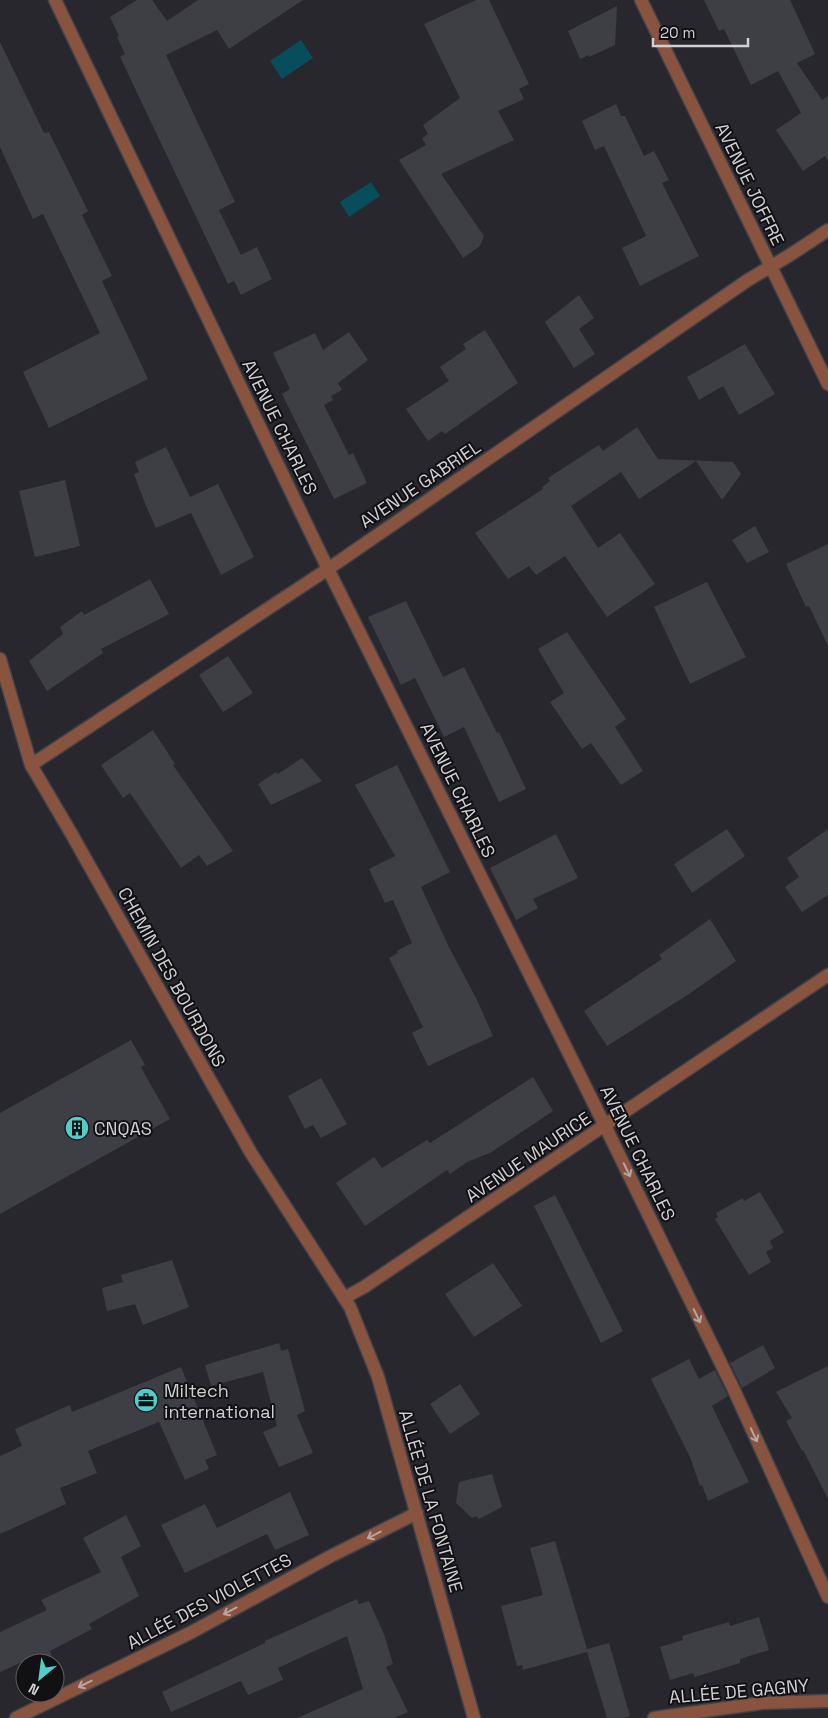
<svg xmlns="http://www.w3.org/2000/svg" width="828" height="1718" font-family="'Space Grotesk',sans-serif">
<rect width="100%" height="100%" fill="#28272e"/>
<path fill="#074d5c" d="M 301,40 L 313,58 L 282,79 L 270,61 Z
M 371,182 L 380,196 L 349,217 L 340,202 Z"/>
<path fill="#3e3e45" d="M 137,0 L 152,0 L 167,21 L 198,0 L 303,0 L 229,49 L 217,30 L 166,55 L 235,202 L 219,210 L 241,255 L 257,247 L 272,279 L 241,295 L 234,281 L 228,284 L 120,57 L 125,54 L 117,37 L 119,36 L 110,17 Z
M 476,0 L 489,0 L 529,84 L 519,89 L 524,99 L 498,111 L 514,140 L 441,174 L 484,236 L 480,246 L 463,258 L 399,160 L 426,145 L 422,138 L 428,134 L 423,125 L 460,98 L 424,24 Z
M 704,0 L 790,0 L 815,54 L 797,63 L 822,100 L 828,96 L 828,161 L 825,156 L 803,171 L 776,130 L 801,113 L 778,71 L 751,85 L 724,29 L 719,31 Z
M 617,6 L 615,45 L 589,57 L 589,55 L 580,59 L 568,31 Z
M 0,42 L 44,133 L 49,132 L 88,211 L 82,215 L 112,276 L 102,281 L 148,379 L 49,428 L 23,372 L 100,333 L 43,214 L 33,219 L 0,147 Z
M 616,104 L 621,116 L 625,116 L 644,156 L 654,151 L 669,180 L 662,183 L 699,256 L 640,286 L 622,248 L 646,236 L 604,146 L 595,150 L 582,121 Z
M 579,295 L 594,318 L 579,329 L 595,354 L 574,368 L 545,322 Z
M 485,330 L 518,383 L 445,434 L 442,431 L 428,441 L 406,409 L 449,381 L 440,367 L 466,349 L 463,344 Z
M 349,332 L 368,360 L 338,383 L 342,390 L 331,396 L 333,400 L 324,405 L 349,455 L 353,453 L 367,483 L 334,499 L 282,394 L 290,389 L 273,353 L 315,333 L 323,350 Z
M 745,344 L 775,394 L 739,415 L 723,386 L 699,400 L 687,377 Z
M 637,427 L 658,459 L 733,462 L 741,474 L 722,500 L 696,461 L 639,499 L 621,472 L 571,506 L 598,548 L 620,533 L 655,584 L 607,617 L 565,556 L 536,575 L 529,566 L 508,579 L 475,533 L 543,489 L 542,487 L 550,481 L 548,478 L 599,445 L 603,451 Z
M 166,447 L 190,497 L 218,484 L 254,557 L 221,575 L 191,513 L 156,528 L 144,501 L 134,474 L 139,472 L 135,462 Z
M 65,480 L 80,546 L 35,557 L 19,491 Z
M 755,526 L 769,552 L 747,563 L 732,540 Z
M 828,544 L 828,646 L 809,606 L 806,607 L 786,564 Z
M 150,579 L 169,614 L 101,649 L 103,653 L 47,691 L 29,661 L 63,634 L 60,627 L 82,611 L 84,615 Z
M 707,582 L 746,657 L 690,684 L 654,607 Z
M 406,601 L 443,677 L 464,667 L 497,733 L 499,732 L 526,789 L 499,802 L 464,727 L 444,737 L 415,678 L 401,685 L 368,617 Z
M 567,632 L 626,719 L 615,727 L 643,771 L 621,785 L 591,743 L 582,749 L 550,702 L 564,693 L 538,649 Z
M 228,656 L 253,693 L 223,712 L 199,675 Z
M 153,730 L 175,764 L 173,765 L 233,851 L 207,866 L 199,855 L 181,868 L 130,793 L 123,798 L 101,765 Z
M 302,758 L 322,781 L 271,805 L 258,784 L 276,772 L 278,774 Z
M 397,765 L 450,872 L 421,887 L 449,947 L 477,1000 L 493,1036 L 428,1066 L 412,1033 L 423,1027 L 389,958 L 398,953 L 397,951 L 412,943 L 393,900 L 385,903 L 369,869 L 395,856 L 355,785 Z
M 727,829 L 745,856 L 692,893 L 674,864 Z
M 828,829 L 828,895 L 802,912 L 785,887 L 799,877 L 787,858 Z
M 556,834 L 578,878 L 533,899 L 538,908 L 516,920 L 490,868 Z
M 710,919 L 736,961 L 689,994 L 607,1046 L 584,1011 L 662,959 L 659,955 Z
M 131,1040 L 145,1065 L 141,1067 L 170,1119 L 0,1214 L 0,1113 Z
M 533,1077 L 553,1111 L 490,1153 L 467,1162 L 450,1174 L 447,1170 L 365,1226 L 336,1183 L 374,1157 L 382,1168 L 427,1140 L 430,1143 Z
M 321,1078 L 347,1124 L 321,1138 L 313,1125 L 305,1129 L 288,1096 Z
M 760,1192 L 784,1232 L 770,1241 L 773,1248 L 766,1252 L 771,1262 L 749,1275 L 715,1219 L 718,1217 L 716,1213 L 743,1198 L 744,1201 Z
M 555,1195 L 623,1331 L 601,1343 L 534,1206 Z
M 172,1260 L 189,1307 L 143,1325 L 135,1304 L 107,1311 L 102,1288 L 123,1282 L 121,1275 Z
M 493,1263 L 522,1306 L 474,1337 L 445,1294 Z
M 279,1343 L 281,1351 L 288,1349 L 305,1411 L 297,1415 L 313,1453 L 279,1467 L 263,1432 L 277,1426 L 263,1372 L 211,1386 L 205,1365 Z
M 763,1345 L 775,1368 L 742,1388 L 730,1363 Z
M 689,1359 L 699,1379 L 715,1370 L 728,1396 L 712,1406 L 749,1482 L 708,1501 L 702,1485 L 700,1486 L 690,1457 L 651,1379 Z
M 828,1366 L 828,1499 L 803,1450 L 802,1451 L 786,1421 L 792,1418 L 776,1392 Z
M 181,1367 L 217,1455 L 205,1460 L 209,1469 L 185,1480 L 159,1422 L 88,1451 L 97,1473 L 60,1488 L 66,1504 L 0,1534 L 0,1456 L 22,1446 L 15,1429 L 70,1405 L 72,1412 Z
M 460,1384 L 480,1414 L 450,1434 L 430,1404 Z
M 492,1474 L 502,1507 L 479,1519 L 476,1516 L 472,1518 L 456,1503 L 459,1482 Z
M 290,1492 L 309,1535 L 275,1550 L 267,1534 L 185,1573 L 161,1525 L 205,1504 L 217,1528 Z
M 126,1515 L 141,1546 L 121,1557 L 139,1596 L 89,1624 L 92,1629 L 50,1651 L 52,1655 L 36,1663 L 20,1663 L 0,1672 L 0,1632 L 47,1610 L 41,1600 L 101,1572 L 83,1538 Z
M 555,1541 L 587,1649 L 609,1643 L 630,1716 L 623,1718 L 607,1718 L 587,1652 L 523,1670 L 522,1665 L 517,1666 L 501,1606 L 543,1595 L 530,1548 Z
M 357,1599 L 359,1604 L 369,1601 L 384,1634 L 393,1664 L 386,1667 L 408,1712 L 394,1718 L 297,1718 L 363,1689 L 347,1636 L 278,1668 L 283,1680 L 248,1695 L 241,1681 L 171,1712 L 162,1692 L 265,1643 L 265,1641 Z
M 759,1617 L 769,1650 L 740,1659 L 740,1663 L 695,1677 L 693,1673 L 670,1680 L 660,1647 L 683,1640 L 682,1636 L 729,1622 L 730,1626 Z"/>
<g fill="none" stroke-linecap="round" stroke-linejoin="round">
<g stroke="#434249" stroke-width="15">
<path id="minor" d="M 55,0 L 328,569 L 605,1126 L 734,1390 L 828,1597
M 641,0 L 828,384
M 0,659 L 31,765 L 71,833 L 251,1153 L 350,1307 L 378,1377 L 474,1718
M 31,765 L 328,569 L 748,280 L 790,255 L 828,230
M 344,1298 L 364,1287 L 828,975
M 16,1718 L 192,1632 L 331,1556 L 417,1513
M 654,1718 L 762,1703 L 828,1701"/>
</g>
<use href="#minor" stroke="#885440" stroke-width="12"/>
</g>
<defs><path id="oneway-shaft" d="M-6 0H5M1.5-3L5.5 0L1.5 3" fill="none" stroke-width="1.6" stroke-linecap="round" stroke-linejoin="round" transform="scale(1.25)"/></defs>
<g stroke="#b7a5a1">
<use href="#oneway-shaft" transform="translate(627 1170) rotate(64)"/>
<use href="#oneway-shaft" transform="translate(697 1316) rotate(64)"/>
<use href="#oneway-shaft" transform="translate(754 1435) rotate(65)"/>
<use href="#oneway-shaft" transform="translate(374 1535) rotate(153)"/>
<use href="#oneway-shaft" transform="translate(230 1611) rotate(152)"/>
<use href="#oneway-shaft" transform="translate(85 1684) rotate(154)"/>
</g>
<defs>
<g id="building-disc" transform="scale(1.25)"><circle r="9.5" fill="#53cdca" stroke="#111114"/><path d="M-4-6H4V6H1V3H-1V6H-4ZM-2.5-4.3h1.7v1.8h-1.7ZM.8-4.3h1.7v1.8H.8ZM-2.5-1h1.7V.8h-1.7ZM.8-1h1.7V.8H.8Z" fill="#111"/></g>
<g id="office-disc" transform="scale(1.25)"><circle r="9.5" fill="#53cdca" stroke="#111114"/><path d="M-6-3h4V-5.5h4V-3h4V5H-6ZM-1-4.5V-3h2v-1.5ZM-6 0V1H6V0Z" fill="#111"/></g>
</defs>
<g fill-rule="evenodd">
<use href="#building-disc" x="77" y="1128"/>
<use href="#office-disc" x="146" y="1400"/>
</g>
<g text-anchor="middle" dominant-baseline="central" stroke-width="4" stroke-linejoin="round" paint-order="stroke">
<g font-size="18" fill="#d1d1d5" stroke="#111114">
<text transform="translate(750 184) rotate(64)">AVENUE JOFFRE</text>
<text transform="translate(280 427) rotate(64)">AVENUE CHARLES</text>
<text transform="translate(420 484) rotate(-34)">AVENUE GABRIEL</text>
<text transform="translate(458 790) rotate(64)">AVENUE CHARLES</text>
<text transform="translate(172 977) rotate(61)">CHEMIN DES BOURDONS</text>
<text transform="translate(638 1153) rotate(64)">AVENUE CHARLES</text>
<text transform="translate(528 1157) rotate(-34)">AVENUE MAURICE</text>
<text transform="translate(431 1501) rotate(74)">ALLÉE DE LA FONTAINE</text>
<text transform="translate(209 1601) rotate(-28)">ALLÉE DES VIOLETTES</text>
<text transform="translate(739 1691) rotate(-5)">ALLÉE DE GAGNY</text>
</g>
<g font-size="18" fill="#d1d1d5" stroke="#111114" text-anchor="start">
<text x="94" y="1128">CNQAS</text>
<text x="164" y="1390">Miltech<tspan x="164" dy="21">international</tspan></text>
</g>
</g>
<g transform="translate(40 1678) rotate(209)"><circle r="24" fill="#111114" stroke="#5e5e61"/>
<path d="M0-4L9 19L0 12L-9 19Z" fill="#53cdca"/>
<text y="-8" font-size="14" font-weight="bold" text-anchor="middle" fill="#d1d1d5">N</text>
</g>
<path d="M653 38v8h95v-8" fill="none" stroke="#d1d1d5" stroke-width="2.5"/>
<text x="660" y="38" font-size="15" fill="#d1d1d5" stroke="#111114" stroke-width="4" paint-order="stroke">20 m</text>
</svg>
